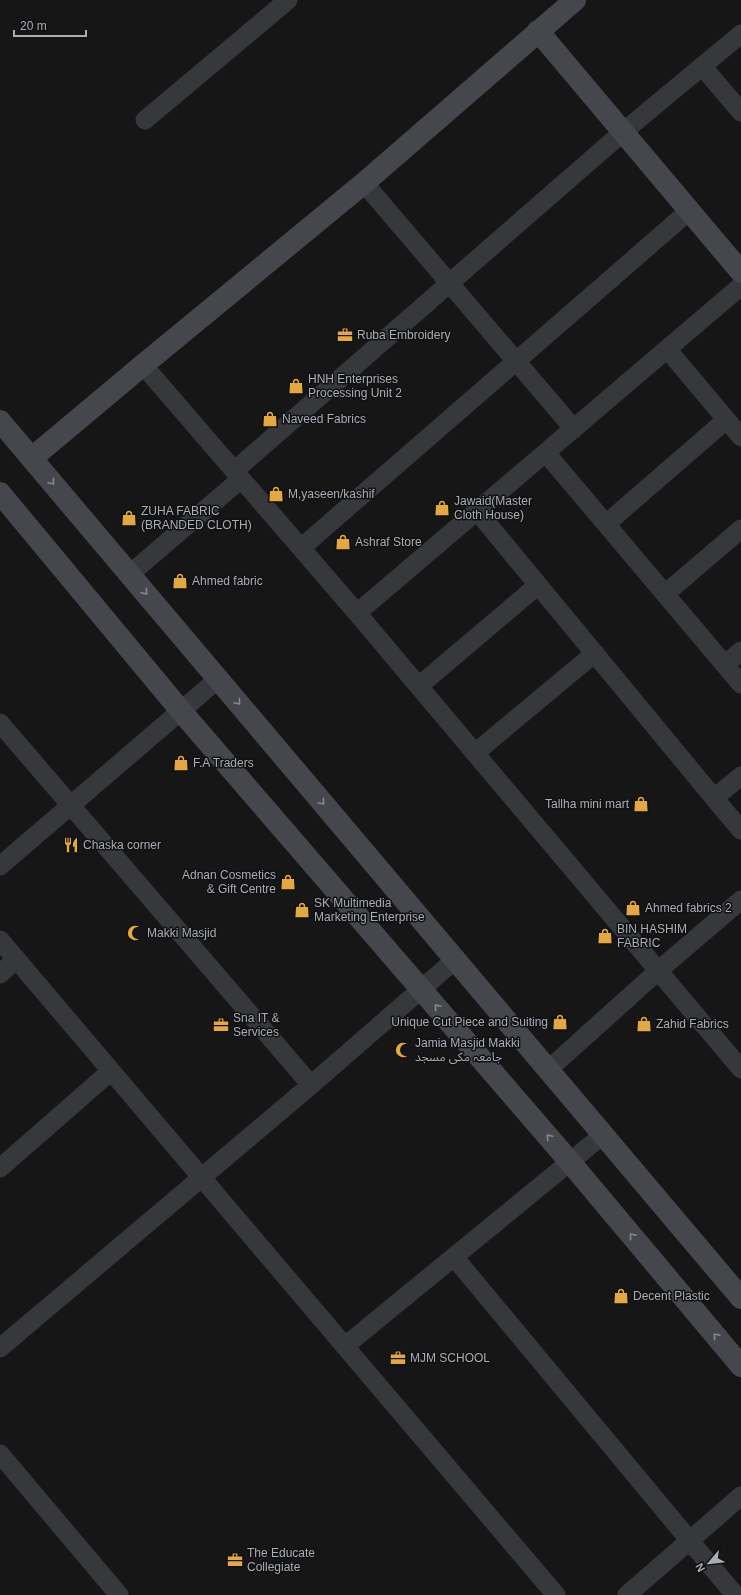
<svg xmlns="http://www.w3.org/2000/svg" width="741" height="1595" font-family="Helvetica,'Noto Sans Arabic',sans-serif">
<rect width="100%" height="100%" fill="#161617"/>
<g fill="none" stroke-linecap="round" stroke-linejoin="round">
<path stroke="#37383c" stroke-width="19" d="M 702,66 L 741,112
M 145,120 L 288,0
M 364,183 L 574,429
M 667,349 L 741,437
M 143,365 L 357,613 L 741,1069
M 546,453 L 741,684
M 234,471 L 623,132 L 741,34
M 477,511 L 714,798 L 741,776
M 606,524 L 726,420
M 301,548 L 689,211
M 130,574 L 241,479
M 665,594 L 741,529
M 357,613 L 741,286
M 725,665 L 741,651
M 419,686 L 538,585
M 0,723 L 311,1085
M 475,753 L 595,653
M 714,798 L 741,830
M 0,866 L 218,679
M 0,940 L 556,1595
M 0,974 L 16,959
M 549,1069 L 659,970 L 741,900
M 0,1168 L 111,1071
M 454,1257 L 735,1595
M 345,1346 L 604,1134
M 0,1348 L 311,1085 L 456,959
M 0,1454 L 119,1595
M 627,1595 L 741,1496"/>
<path stroke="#45474c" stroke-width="22" d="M 538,31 L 741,272
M 0,421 L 741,1298
M 32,458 L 143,365 L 364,183 L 575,0
M 0,493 L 181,711 L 570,1162 L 741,1366"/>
</g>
<defs><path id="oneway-chevron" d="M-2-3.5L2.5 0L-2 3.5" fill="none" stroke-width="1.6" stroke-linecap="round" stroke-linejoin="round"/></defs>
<g stroke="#858991">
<use href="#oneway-chevron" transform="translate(52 482) rotate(50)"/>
<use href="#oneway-chevron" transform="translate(145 592) rotate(50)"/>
<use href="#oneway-chevron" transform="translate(238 702) rotate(50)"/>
<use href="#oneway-chevron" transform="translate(322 802) rotate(50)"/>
<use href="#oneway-chevron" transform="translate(437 1007) rotate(-131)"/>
<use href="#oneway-chevron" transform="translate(549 1137) rotate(-131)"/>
<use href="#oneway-chevron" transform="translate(632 1236) rotate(-130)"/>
<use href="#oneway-chevron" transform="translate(716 1336) rotate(-130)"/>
</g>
<defs>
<g id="office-bare" transform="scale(1.2)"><path d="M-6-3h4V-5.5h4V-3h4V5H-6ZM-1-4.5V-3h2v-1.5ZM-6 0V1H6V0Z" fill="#e5a840" stroke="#111112" stroke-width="2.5" paint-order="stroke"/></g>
<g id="shop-bare" transform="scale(1.2)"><path d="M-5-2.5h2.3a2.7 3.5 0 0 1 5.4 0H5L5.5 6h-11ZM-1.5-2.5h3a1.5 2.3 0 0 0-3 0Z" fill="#e5a840" stroke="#111112" stroke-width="2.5" paint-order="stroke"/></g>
<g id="restaurant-bare" transform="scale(1.2)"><path d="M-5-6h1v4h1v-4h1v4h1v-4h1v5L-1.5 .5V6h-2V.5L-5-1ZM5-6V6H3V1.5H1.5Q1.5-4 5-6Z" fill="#e5a840" stroke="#111112" stroke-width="2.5" paint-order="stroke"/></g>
<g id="mosque-bare" transform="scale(1.2)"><path d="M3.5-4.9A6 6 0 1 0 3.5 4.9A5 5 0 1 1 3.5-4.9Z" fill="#e5a840" stroke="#111112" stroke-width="2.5" paint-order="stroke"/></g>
</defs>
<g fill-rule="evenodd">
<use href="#office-bare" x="345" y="335"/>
<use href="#shop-bare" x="296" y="386"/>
<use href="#shop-bare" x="270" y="419"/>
<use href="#shop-bare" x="276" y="494"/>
<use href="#shop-bare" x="442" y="508"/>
<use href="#shop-bare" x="129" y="518"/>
<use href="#shop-bare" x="343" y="542"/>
<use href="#shop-bare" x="180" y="581"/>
<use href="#shop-bare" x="181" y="763"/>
<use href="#shop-bare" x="641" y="804"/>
<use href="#restaurant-bare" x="71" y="845"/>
<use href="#shop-bare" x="288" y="882"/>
<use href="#shop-bare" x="633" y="908"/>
<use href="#shop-bare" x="302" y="910"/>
<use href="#mosque-bare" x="135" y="933"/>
<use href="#shop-bare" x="605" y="936"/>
<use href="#shop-bare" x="560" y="1022"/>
<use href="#shop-bare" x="644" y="1024"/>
<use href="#office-bare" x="221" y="1025"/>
<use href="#mosque-bare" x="403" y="1050"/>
<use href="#shop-bare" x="621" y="1296"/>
<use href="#office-bare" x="398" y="1358"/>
<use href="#office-bare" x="235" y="1560"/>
</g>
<g text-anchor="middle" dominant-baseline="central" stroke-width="3" stroke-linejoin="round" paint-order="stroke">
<g font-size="12" fill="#a8adb6" stroke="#111112" text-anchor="start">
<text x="357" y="335">Ruba Embroidery</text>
<text x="308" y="379">HNH Enterprises<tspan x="308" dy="14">Processing Unit 2</tspan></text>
<text x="282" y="419">Naveed Fabrics</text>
<text x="288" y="494">M,yaseen/kashif</text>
<text x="454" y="501">Jawaid(Master<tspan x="454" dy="14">Cloth House)</tspan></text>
<text x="141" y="511">ZUHA FABRIC<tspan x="141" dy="14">(BRANDED CLOTH)</tspan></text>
<text x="355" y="542">Ashraf Store</text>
<text x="192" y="581">Ahmed fabric</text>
<text x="193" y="763">F.A Traders</text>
<text x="629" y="804" text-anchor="end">Tallha mini mart</text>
<text x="83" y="845">Chaska corner</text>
<text x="276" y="875" text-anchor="end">Adnan Cosmetics<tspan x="276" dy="14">&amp; Gift Centre</tspan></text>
<text x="314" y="903">SK Multimedia<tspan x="314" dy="14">Marketing Enterprise</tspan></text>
<text x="645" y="908">Ahmed fabrics 2</text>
<text x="617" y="929">BIN HASHIM<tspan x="617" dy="14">FABRIC</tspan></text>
<text x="147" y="933">Makki Masjid</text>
<text x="233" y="1018">Sna IT &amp;<tspan x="233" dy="14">Services</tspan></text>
<text x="548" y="1022" text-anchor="end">Unique Cut Piece and Suiting</text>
<text x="656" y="1024">Zahid Fabrics</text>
<text x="415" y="1043">Jamia Masjid Makki<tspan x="415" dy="14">جامعہ مکی مسجد</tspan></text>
<text x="633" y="1296">Decent Plastic</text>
<text x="410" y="1358">MJM SCHOOL</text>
<text x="247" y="1553">The Educate<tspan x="247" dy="14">Collegiate</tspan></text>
</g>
</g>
<g transform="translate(709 1563) rotate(242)" stroke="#111112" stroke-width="3" paint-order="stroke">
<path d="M0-3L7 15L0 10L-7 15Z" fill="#a8adb6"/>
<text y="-6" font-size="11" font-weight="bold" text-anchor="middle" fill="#a8adb6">N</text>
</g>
<path d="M14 30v6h72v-6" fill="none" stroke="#a8adb6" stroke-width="2"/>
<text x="20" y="30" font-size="12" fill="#a8adb6" stroke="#111112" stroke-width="3" paint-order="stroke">20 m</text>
</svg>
